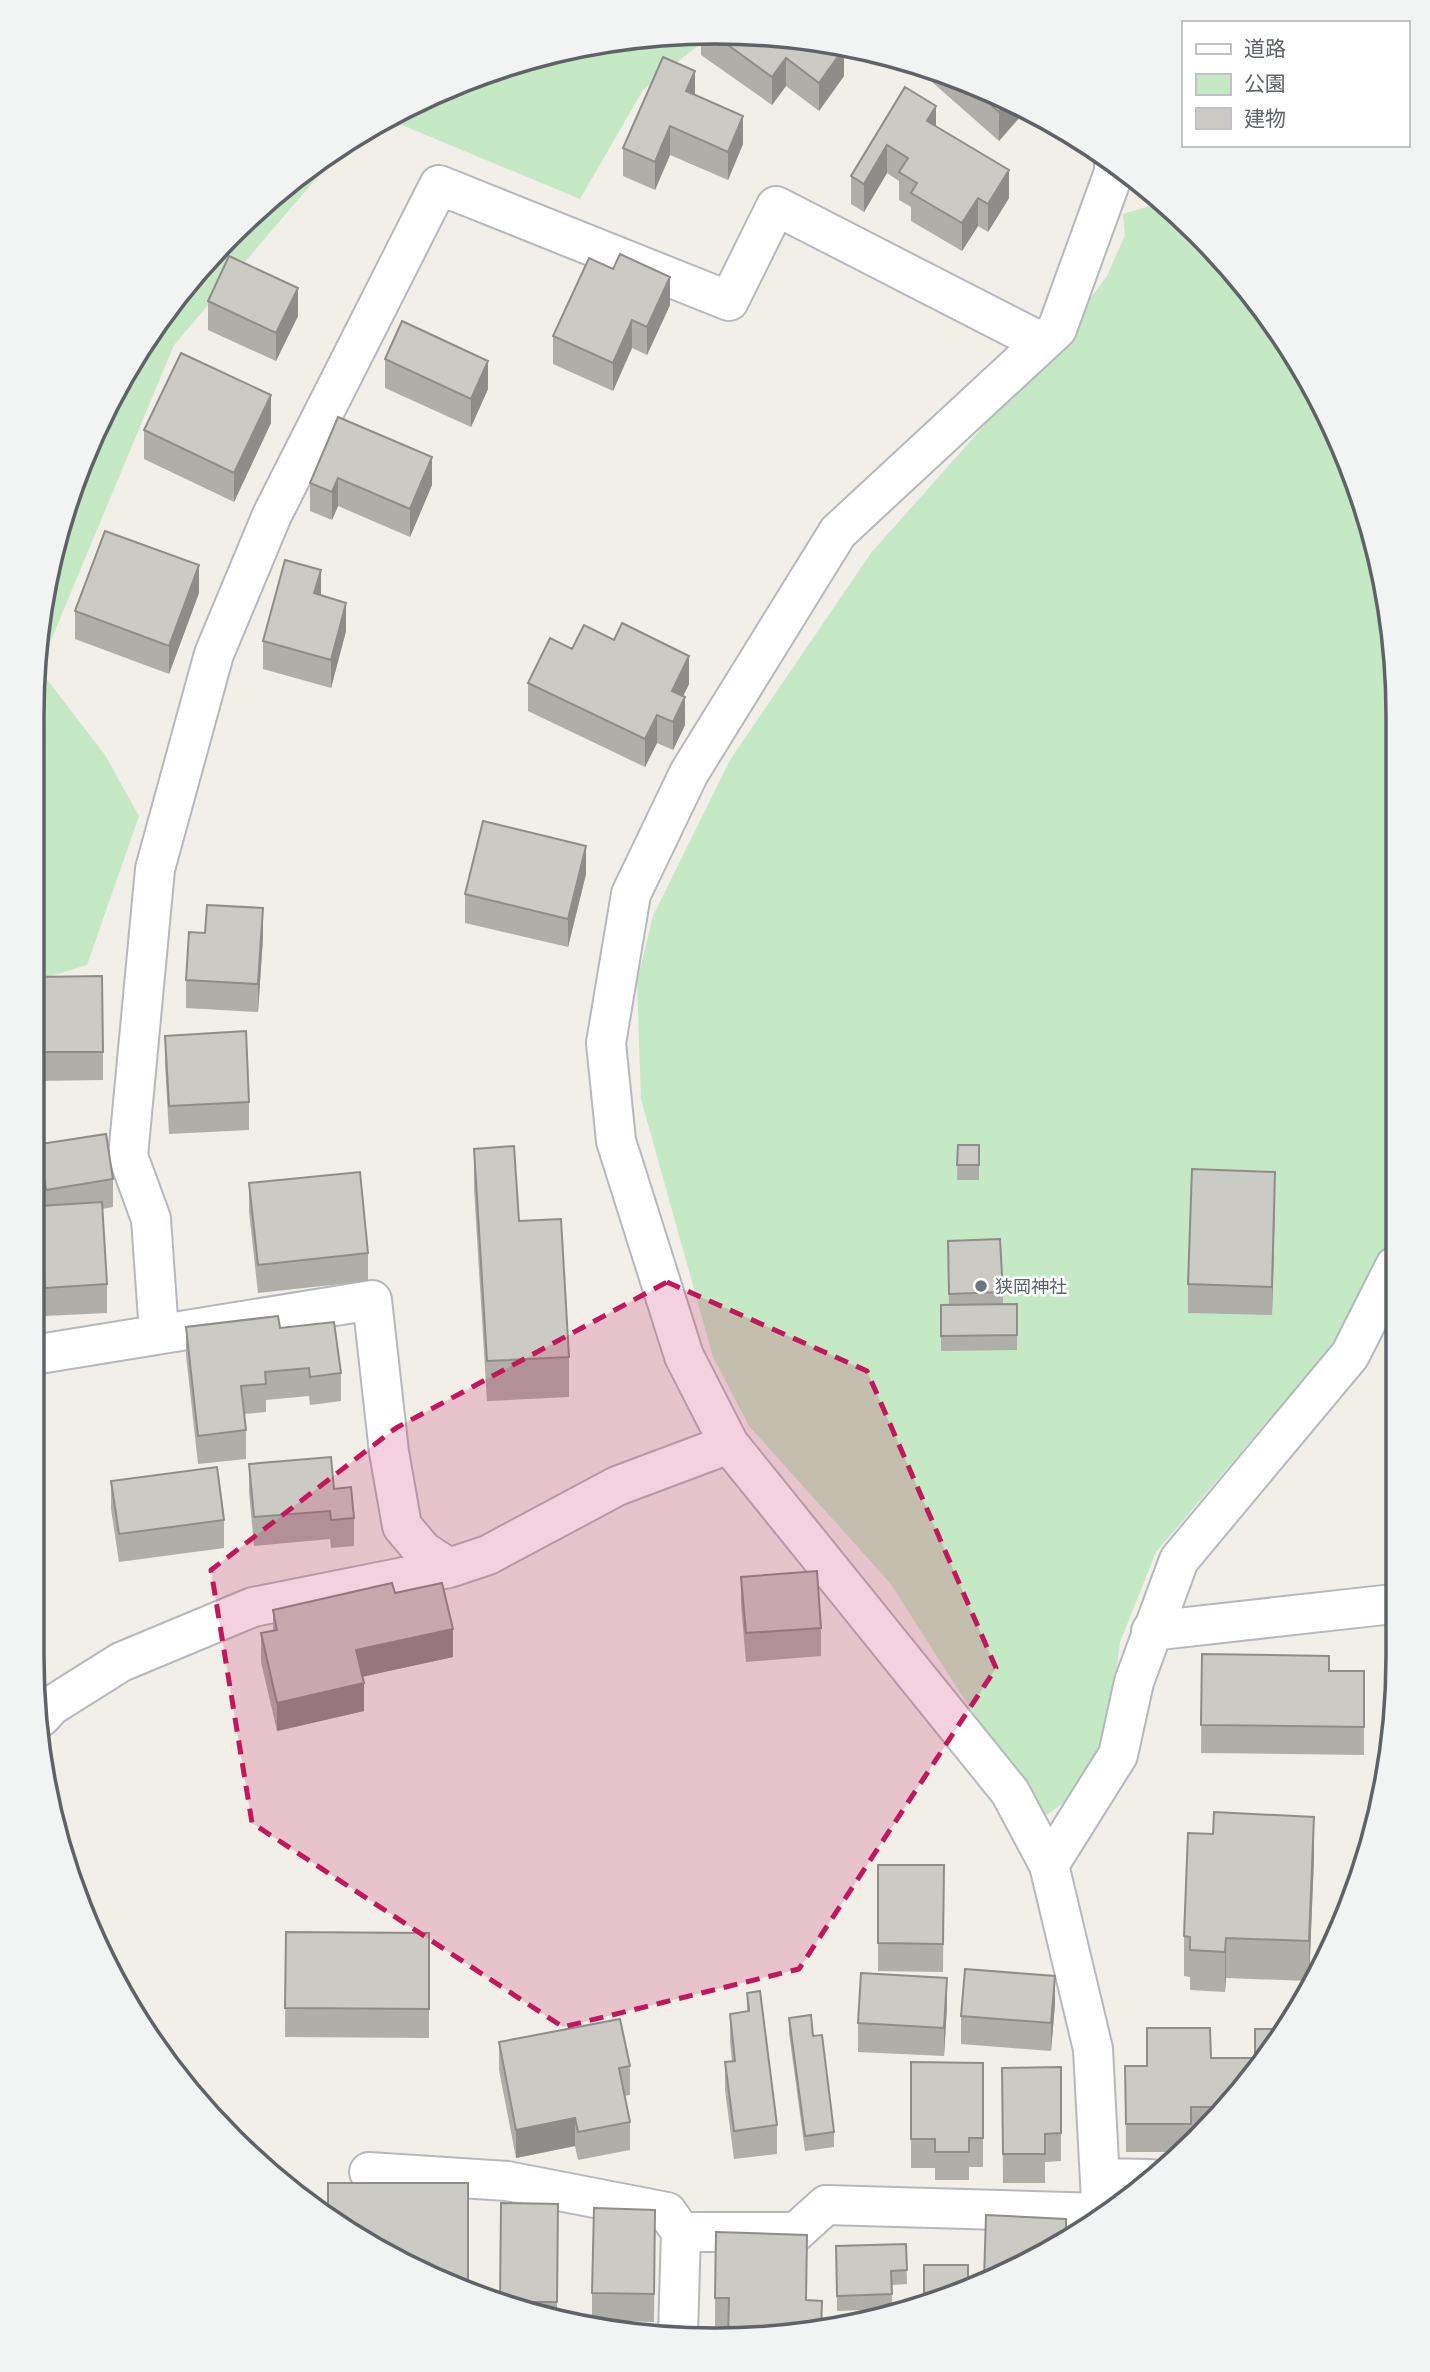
<svg xmlns="http://www.w3.org/2000/svg" width="1430" height="2372" font-family="'PT Sans','Noto Sans JP',sans-serif">
<rect width="100%" height="100%" fill="#f1efe8"/>
<path fill="#c5e8c5" d="M 711,35 L 643,90 L 580,199 L 385,118 L 495,68 L 625,37 Z
M 348,141 L 174,345 L 39,669 L 105,755 L 139,816 L 87,965 L 35,981 L 37,626 L 83,454 L 173,299 L 264,201 Z
M 1153,205 L 1171,210 L 1229,265 L 1307,374 L 1375,538 L 1397,670 L 1395,1227 L 1334,1343 L 1156,1552 L 1120,1642 L 1108,1737 L 1075,1795 L 1041,1819 L 890,1583 L 749,1426 L 713,1357 L 641,1099 L 637,981 L 653,916 L 730,760 L 871,553 L 1054,347 L 1107,276 L 1125,235 L 1123,214 Z"/>
<g fill="none" stroke-linecap="round" stroke-linejoin="round">
<g stroke="#b5b8bc" stroke-width="42">
<path id="minor" d="M 159,1333 L 151,1219 L 128,1156 L 155,869 L 214,654 L 272,515 L 439,185 L 729,301 L 776,206 L 1041,342
M 33,1355 L 372,1300 L 389,1452 L 402,1526 L 423,1551 L 449,1568
M 1151,1631 L 1393,1604
M 41,1717 L 51,1706 L 121,1662 L 253,1607 L 449,1568 L 488,1555 L 617,1486 L 729,1444
M 1049,1865 L 1118,1755 L 1134,1682 L 1179,1560 L 1350,1355 L 1395,1266
M 369,2172 L 507,2181 L 667,2212 L 681,2232
M 1101,2178 L 1151,2179
M 1102,2220 L 1093,2049 L 1049,1865 L 1010,1792 L 729,1444 L 684,1356 L 616,1141 L 606,1043 L 631,894 L 689,773 L 838,532 L 1057,329 L 1114,172 L 1114,162
M 678,2334 L 681,2232 L 796,2232 L 826,2205 L 1102,2213"/>
</g>
<use href="#minor" stroke="#fff" stroke-width="38"/>
</g>
<path fill="#afaea9" d="M 759,33 L 844,76 L 819,111 L 786,86 L 772,105 L 701,55 L 701,35 Z
M 932,70 L 1017,102 L 999,141 L 932,82 Z
M 905,87 L 936,126 L 1009,198 L 988,232 L 978,226 L 962,251 L 911,221 L 911,207 L 899,200 L 899,181 L 887,173 L 864,212 L 851,204 L 851,176 Z
M 695,95 L 743,144 L 728,180 L 670,155 L 655,190 L 623,176 L 623,148 Z
M 208,301 L 298,316 L 276,361 L 208,330 Z
M 670,305 L 647,355 L 632,348 L 613,391 L 553,364 L 553,336 Z
M 385,359 L 488,389 L 471,427 L 385,388 Z
M 338,417 L 432,485 L 410,537 L 338,506 L 332,520 L 310,511 L 310,483 Z
M 271,423 L 234,502 L 144,459 L 144,430 Z
M 199,593 L 169,674 L 75,639 L 75,611 Z
M 321,595 L 346,631 L 331,688 L 263,669 L 263,641 Z
M 572,649 L 689,684 L 683,696 L 685,725 L 673,750 L 657,743 L 645,767 L 528,711 L 528,683 Z
M 586,874 L 568,947 L 465,923 L 465,894 Z
M 205,933 L 263,937 L 258,1012 L 186,1008 L 186,980 Z
M 35,977 L 103,1052 L 103,1080 L 35,1081 Z
M 165,1036 L 249,1102 L 249,1130 L 169,1134 L 165,1064 Z
M 34,1145 L 113,1179 L 113,1207 L 102,1209 L 107,1284 L 107,1313 L 45,1316 L 40,1234 L 40,1206 L 44,1206 L 43,1197 L 34,1198 Z
M 958,1145 L 979,1145 L 979,1180 L 957,1180 Z
M 474,1149 L 519,1221 L 569,1357 L 569,1397 L 487,1401 L 474,1189 Z
M 249,1183 L 368,1253 L 368,1281 L 258,1293 L 249,1212 Z
M 1275,1200 L 1272,1315 L 1188,1313 L 1188,1284 Z
M 948,1241 L 1003,1292 L 1003,1304 L 1017,1304 L 1017,1350 L 941,1351 L 941,1305 L 949,1305 Z
M 186,1327 L 280,1328 L 341,1373 L 341,1401 L 310,1405 L 309,1396 L 266,1400 L 266,1412 L 244,1414 L 246,1430 L 246,1459 L 198,1464 L 186,1355 Z
M 1394,1389 L 1394,1451 L 1386,1447 L 1386,1407 Z
M 249,1464 L 354,1518 L 354,1546 L 331,1548 L 330,1539 L 254,1546 L 249,1492 Z
M 111,1481 L 224,1520 L 224,1548 L 119,1562 L 111,1509 Z
M 741,1577 L 821,1628 L 821,1656 L 746,1662 L 741,1605 Z
M 395,1593 L 453,1657 L 362,1677 L 364,1711 L 277,1731 L 261,1662 L 261,1633 L 273,1631 L 273,1610 Z
M 1202,1654 L 1329,1671 L 1364,1671 L 1364,1755 L 1201,1753 Z
M 1314,1857 L 1309,1981 L 1226,1978 L 1225,1992 L 1190,1990 L 1190,1977 L 1184,1976 L 1184,1936 Z
M 878,1865 L 944,1865 L 943,1972 L 878,1971 Z
M 286,1932 L 429,1933 L 429,2038 L 285,2037 Z
M 747,1993 L 777,2125 L 777,2154 L 734,2159 L 725,2090 L 725,2062 L 732,2061 L 730,2042 L 730,2014 L 747,2012 Z
M 1055,2004 L 1051,2051 L 961,2044 L 961,2016 Z
M 947,2006 L 944,2056 L 858,2052 L 858,2023 Z
M 789,2018 L 813,2036 L 834,2132 L 834,2147 L 805,2151 L 789,2033 Z
M 499,2042 L 630,2066 L 630,2095 L 624,2096 L 630,2122 L 630,2150 L 578,2160 L 575,2146 L 516,2158 L 499,2070 Z
M 1211,2058 L 1257,2073 L 1203,2135 L 1191,2135 L 1191,2146 L 1185,2152 L 1126,2152 L 1125,2066 L 1147,2066 Z
M 911,2062 L 983,2063 L 983,2167 L 969,2167 L 969,2180 L 935,2180 L 935,2168 L 911,2168 Z
M 1061,2067 L 1061,2161 L 1045,2162 L 1045,2183 L 1003,2183 L 1002,2068 Z
M 501,2203 L 558,2204 L 557,2314 L 500,2305 Z
M 655,2210 L 654,2322 L 592,2320 L 592,2293 Z
M 906,2244 L 907,2284 L 892,2285 L 892,2309 L 837,2311 L 836,2246 Z
M 807,2263 L 806,2300 L 822,2301 L 822,2331 L 805,2335 L 728,2326 L 715,2326 L 715,2298 Z"/>
<path fill="#8f8d8a" d="M 844,48 L 844,76 L 819,111 L 819,83 Z
M 786,58 L 786,86 L 772,105 L 772,77 Z
M 695,71 L 695,99 L 686,91 Z
M 1010,99 L 1028,108 L 999,141 L 999,112 Z
M 936,106 L 936,134 L 927,121 Z
M 743,116 L 743,144 L 728,180 L 728,152 Z
M 670,126 L 670,155 L 655,190 L 655,162 Z
M 887,145 L 887,173 L 864,212 L 864,184 Z
M 1009,170 L 1009,198 L 988,232 L 988,204 Z
M 978,198 L 978,226 L 962,251 L 962,223 Z
M 670,277 L 670,305 L 647,355 L 647,327 Z
M 298,288 L 298,316 L 276,361 L 276,333 Z
M 632,320 L 632,348 L 613,391 L 613,363 Z
M 488,361 L 488,389 L 471,427 L 471,399 Z
M 271,395 L 271,423 L 234,502 L 234,473 Z
M 432,457 L 432,485 L 410,537 L 410,509 Z
M 338,478 L 338,506 L 332,520 L 332,492 Z
M 199,565 L 199,593 L 169,674 L 169,646 Z
M 321,570 L 321,598 L 314,593 Z
M 346,603 L 346,631 L 331,688 L 331,660 Z
M 689,656 L 689,684 L 672,719 L 672,691 Z
M 685,697 L 685,725 L 673,750 L 673,722 Z
M 657,715 L 657,743 L 645,767 L 645,739 Z
M 586,846 L 586,874 L 568,947 L 568,919 Z
M 263,908 L 263,937 L 258,1012 L 258,984 Z
M 1275,1172 L 1275,1200 L 1272,1315 L 1272,1287 Z
M 453,1629 L 453,1657 L 356,1678 L 356,1650 Z
M 364,1683 L 364,1711 L 277,1731 L 277,1703 Z
M 1314,1817 L 1314,1857 L 1309,1981 L 1309,1941 Z
M 1226,1938 L 1226,1978 L 1225,1992 L 1225,1952 Z
M 1055,1976 L 1055,2004 L 1051,2051 L 1051,2023 Z
M 947,1978 L 947,2006 L 944,2056 L 944,2028 Z
M 575,2118 L 575,2146 L 516,2158 L 516,2130 Z"/>
<path fill="#cccac5" stroke="#8f8d8a" stroke-width="2" d="M 759,33 L 842,46 L 844,48 L 819,83 L 786,58 L 772,77 L 713,34 Z
M 663,57 L 695,71 L 686,91 L 743,116 L 728,152 L 670,126 L 655,162 L 623,148 Z
M 965,82 L 1010,99 L 999,112 Z
M 905,87 L 936,106 L 927,121 L 1009,170 L 988,204 L 978,198 L 962,223 L 911,193 L 917,183 L 899,172 L 908,158 L 887,145 L 864,184 L 851,176 Z
M 620,254 L 670,277 L 647,327 L 632,320 L 613,363 L 553,336 L 589,258 L 613,269 Z
M 229,256 L 298,288 L 276,333 L 208,301 Z
M 402,321 L 488,361 L 471,399 L 385,359 Z
M 181,353 L 271,395 L 234,473 L 144,430 Z
M 338,417 L 432,457 L 410,509 L 338,478 L 332,492 L 310,483 Z
M 105,531 L 199,565 L 169,646 L 75,611 Z
M 285,560 L 321,570 L 314,593 L 346,603 L 331,660 L 263,641 Z
M 622,623 L 689,656 L 672,691 L 685,697 L 673,722 L 657,715 L 645,739 L 528,683 L 550,638 L 572,649 L 584,625 L 614,640 Z
M 483,821 L 586,846 L 568,919 L 465,894 Z
M 207,905 L 263,908 L 258,984 L 186,980 L 189,932 L 205,933 Z
M 102,976 L 103,1052 L 35,1052 L 35,977 Z
M 246,1031 L 249,1102 L 169,1106 L 165,1036 Z
M 106,1134 L 113,1179 L 46,1190 L 43,1168 L 34,1170 L 34,1145 Z
M 958,1145 L 979,1145 L 979,1165 L 957,1165 Z
M 514,1146 L 519,1221 L 561,1219 L 569,1357 L 487,1361 L 474,1149 Z
M 1192,1169 L 1275,1172 L 1272,1287 L 1188,1284 Z
M 360,1172 L 368,1253 L 258,1265 L 249,1183 Z
M 102,1202 L 107,1284 L 45,1288 L 40,1206 Z
M 1000,1239 L 1003,1292 L 949,1294 L 948,1241 Z
M 1017,1304 L 1017,1335 L 941,1336 L 941,1305 Z
M 278,1316 L 280,1328 L 334,1322 L 341,1373 L 310,1377 L 309,1368 L 265,1372 L 266,1384 L 241,1386 L 246,1430 L 198,1436 L 186,1327 Z
M 1394,1389 L 1394,1411 L 1386,1407 Z
M 331,1457 L 334,1489 L 351,1487 L 354,1518 L 331,1520 L 330,1511 L 254,1517 L 249,1464 Z
M 217,1467 L 224,1520 L 119,1534 L 111,1481 Z
M 817,1571 L 821,1628 L 746,1633 L 741,1577 Z
M 392,1583 L 395,1593 L 442,1583 L 453,1629 L 356,1650 L 364,1683 L 277,1703 L 261,1633 L 277,1630 L 273,1610 Z
M 1202,1654 L 1329,1656 L 1329,1671 L 1364,1671 L 1364,1727 L 1201,1725 Z
M 1214,1812 L 1314,1817 L 1309,1941 L 1226,1938 L 1225,1952 L 1190,1950 L 1190,1937 L 1184,1936 L 1188,1833 L 1213,1834 Z
M 878,1865 L 944,1865 L 943,1944 L 878,1943 Z
M 286,1932 L 429,1933 L 429,2009 L 285,2008 Z
M 965,1969 L 1055,1976 L 1051,2023 L 961,2016 Z
M 861,1973 L 947,1978 L 944,2028 L 858,2023 Z
M 760,1991 L 777,2125 L 734,2131 L 725,2062 L 735,2061 L 730,2014 L 749,2011 L 747,1993 Z
M 811,2015 L 813,2036 L 822,2035 L 834,2132 L 805,2136 L 789,2018 Z
M 620,2019 L 630,2066 L 619,2068 L 630,2122 L 578,2132 L 575,2118 L 516,2130 L 499,2042 Z
M 1147,2028 L 1210,2028 L 1211,2058 L 1255,2058 L 1255,2029 L 1283,2029 L 1257,2073 L 1228,2107 L 1191,2107 L 1191,2124 L 1126,2124 L 1125,2066 L 1147,2066 Z
M 911,2062 L 983,2063 L 983,2138 L 969,2138 L 969,2152 L 935,2152 L 935,2139 L 911,2139 Z
M 1061,2067 L 1061,2133 L 1045,2134 L 1045,2154 L 1003,2154 L 1002,2068 Z
M 328,2183 L 468,2183 L 468,2290 L 462,2290 L 412,2270 L 328,2218 Z
M 501,2203 L 558,2204 L 557,2302 L 500,2302 Z
M 594,2208 L 655,2210 L 654,2294 L 592,2293 Z
M 986,2215 L 1066,2219 L 1066,2240 L 1046,2249 L 1039,2249 L 1039,2253 L 984,2280 Z
M 716,2232 L 807,2235 L 806,2300 L 822,2301 L 821,2331 L 805,2335 L 728,2340 L 729,2298 L 715,2298 Z
M 906,2244 L 907,2270 L 891,2271 L 892,2294 L 837,2296 L 836,2246 Z
M 924,2265 L 968,2265 L 968,2288 L 934,2304 L 924,2307 Z"/>
<path fill="#c2185b" fill-opacity="0.2" stroke="#c2185b" stroke-width="5" stroke-dasharray="14 9" stroke-linejoin="round" d="M 667,1282 L 867,1371 L 996,1668 L 799,1969 L 563,2027 L 252,1823 L 211,1570 L 396,1428 Z"/>
<circle fill="#6b7280" stroke="#fff" stroke-width="2.5" cx="981" cy="1286" r="7"/>
<g text-anchor="middle" dominant-baseline="central" stroke-width="5" stroke-linejoin="round" paint-order="stroke">
<g font-size="18" fill="#5b616d" stroke="#fff" text-anchor="start">
<text x="995" y="1286">狭岡神社</text>
</g>
</g>
<path d="M0 0H1430V2372H0ZM715 44H715A671 671 0 0 1 1386 715V1657A671 671 0 0 1 715 2328H715A671 671 0 0 1 44 1657V715A671 671 0 0 1 715 44Z" fill="#f2f3f3" fill-rule="evenodd"/>
<path fill="none" stroke="#5f6368" stroke-width="3.5" d="M715 44H715A671 671 0 0 1 1386 715V1657A671 671 0 0 1 715 2328H715A671 671 0 0 1 44 1657V715A671 671 0 0 1 715 44Z"/>
<rect x="1182" y="21" width="228" height="126" fill="#ffffff" stroke="#bfc1c3" stroke-width="2"/>
<rect x="1196" y="44" width="35" height="10" fill="#ffffff" stroke="#bfc1c3" stroke-width="2"/>
<text x="1244" y="56" font-size="21" fill="#5f6368">道路</text>
<rect x="1196" y="74" width="35" height="21" fill="#c5e8c5" stroke="#bfc1c3" stroke-width="2"/>
<text x="1244" y="91" font-size="21" fill="#5f6368">公園</text>
<rect x="1196" y="108" width="35" height="21" fill="#cccac5" stroke="#bfc1c3" stroke-width="2"/>
<text x="1244" y="126" font-size="21" fill="#5f6368">建物</text>
</svg>
